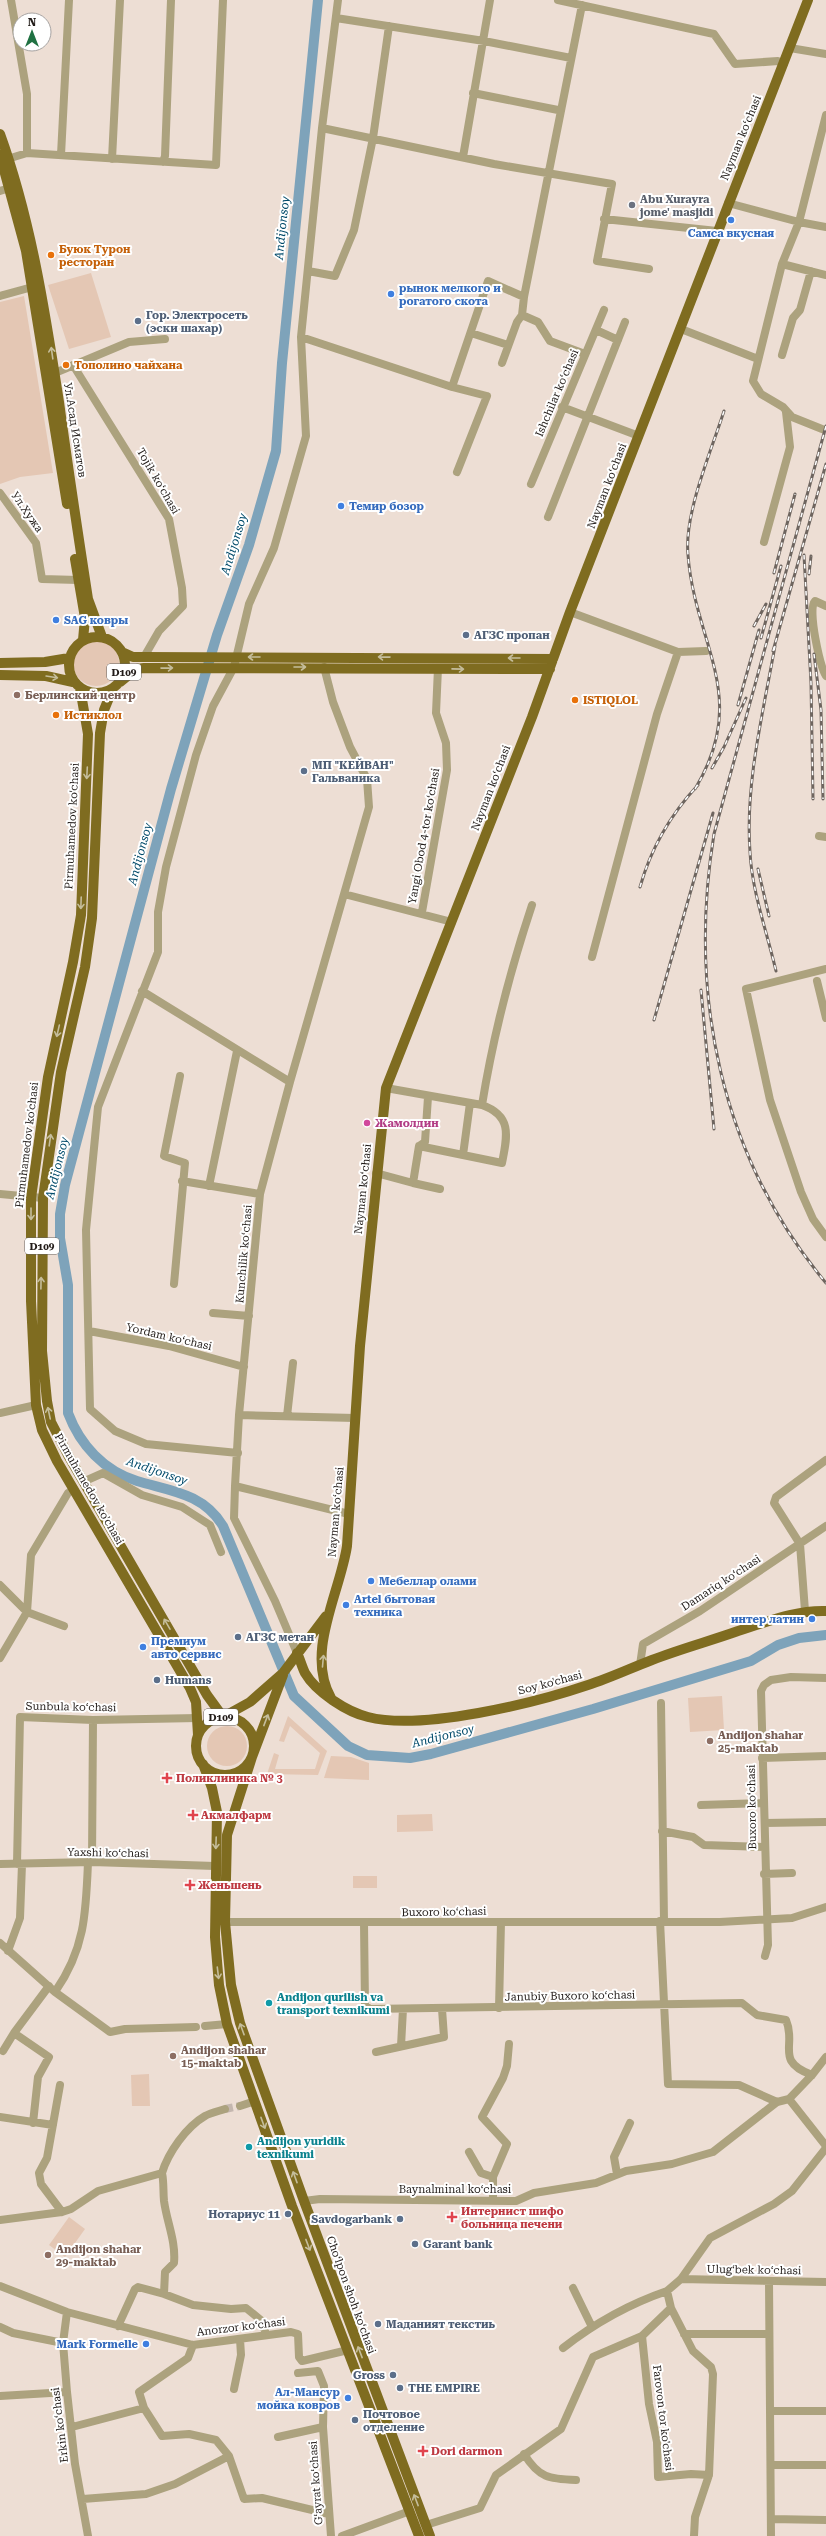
<svg xmlns="http://www.w3.org/2000/svg" width="826" height="2536" font-family="'Roboto Serif',serif">
<rect width="100%" height="100%" fill="#edded4"/>
<path fill="#e4c7b4" d="M 91,273 L 111,337 L 69,349 L 48,285 Z
M 24,296 L 53,473 L 20,477 L 0,484 L 0,302 Z
M73 663a23 23 0 1 1 46 0a23 23 0 1 1-46 0Z
M 722,1696 L 724,1730 L 690,1732 L 688,1698 Z
M 288,1716 L 327,1751 L 318,1775 L 267,1774 L 274,1753 L 279,1755 L 275,1769 L 315,1769 L 320,1753 L 290,1726 L 284,1742 L 279,1741 Z
M207 1746a20 20 0 1 1 40 0a20 20 0 1 1-40 0Z
M 331,1756 L 351,1757 L 369,1763 L 369,1780 L 324,1778 Z
M 432,1814 L 433,1831 L 397,1832 L 397,1815 Z
M 353,1876 L 377,1876 L 377,1888 L 353,1888 Z
M 149,2074 L 150,2106 L 132,2106 L 131,2075 Z
M 69,2217 L 85,2229 L 65,2257 L 49,2245 Z"/>
<g fill="none" stroke-linecap="round" stroke-linejoin="round">
<path stroke="#7ea3ba" stroke-width="10" d="M 318,0 L 282,363 L 276,451 L 249,545 L 217,635 L 171,789 L 65,1185 L 60,1214 L 60,1238 L 68,1285 L 68,1413 C 80,1445 104,1471 137,1481 C 170,1491 203,1493 223,1526 L 294,1696 L 348,1746 L 367,1755 L 410,1758 L 431,1754 L 593,1709 L 751,1661 L 778,1645 L 799,1638 L 826,1635"/>
<path stroke="#c4b7af" stroke-width="8" stroke-dasharray="8 4" stroke-linecap="butt" d="M 225,2109 L 240,2106"/>
<path stroke="#aca27e" stroke-width="8" d="M 11,0 L 27,94 L 27,153
M 338,0 L 322,128 L 301,337 L 452,387
M 558,0 L 714,34 L 735,64 L 778,61 L 784,64
M 336,18 L 484,41 L 571,58
M 790,48 L 826,54
M 473,93 L 558,110
M 322,128 L 494,164 L 612,184 L 597,261 L 649,269
M 61,155 L 69,0
M 463,157 L 490,0
M 112,159 L 120,0
M 4,160 L 27,153 L 216,165 L 223,0
M 163,162 L 165,156 L 171,0
M 0,191 L 10,188
M 728,203 L 799,222 L 826,227
M 604,219 L 717,231
M 782,264 L 799,222 L 826,115
M 308,271 L 335,276 L 354,230 L 373,138 L 389,26
M 0,296 L 36,286
M 524,297 L 522,315 L 538,322 L 550,341 L 585,354
M 681,329 L 758,359
M 596,330 L 618,340
M 471,333 L 508,345
M 782,355 L 793,318 L 800,310 L 811,271
M 502,363 L 517,322 L 522,315
M 73,365 L 169,519 L 182,588 L 183,606 L 159,631 L 144,657
M 50,375 L 129,342 L 165,339
M 562,407 L 639,436
M 822,429 L 792,417 L 783,407 L 761,394 L 753,381 L 782,264 L 826,275
M 457,472 L 487,396 L 452,387 L 488,281 L 524,297 L 582,5
M 531,484 L 604,310
M 0,493 L 36,543 L 42,579 L 78,580
M 548,517 L 625,322
M 764,542 L 790,447 L 786,412
M 826,606 L 815,601 C 807,609 820,666 826,676
M 570,612 L 678,652 L 657,714 L 592,957
M 678,652 L 706,651
M 819,836 L 826,837
M 344,894 L 452,922
M 422,912 L 447,770 L 446,743 L 436,713 L 438,668
M 826,969 L 746,989 L 770,1100 L 801,1192 L 813,1219 L 826,1237
M 817,981 L 826,1018
M 142,991 L 290,1082 L 260,1194 L 239,1415 L 235,1486 L 349,1514
M 290,1082 L 369,807 L 367,779 L 350,747 L 333,702 L 324,667
M 386,1088 L 482,1105 C 513,1116 507,1137 502,1163 L 419,1146
M 428,1097 L 425,1142 L 419,1146 L 413,1183 L 440,1189
M 482,1105 C 493,1037 510,971 532,905
M 463,1155 L 470,1103
M 376,1173 L 413,1183
M 182,1181 L 260,1194
M 209,1186 L 237,1051
M 0,1194 L 43,1198
M 174,1284 L 185,1163 L 164,1156 L 180,1076
M 213,1313 L 249,1316
M 89,1331 L 169,1346 L 244,1367
M 0,1413 L 36,1405
M 239,1415 L 355,1418
M 287,1416 L 293,1363
M 238,1453 L 146,1444 L 115,1431 L 90,1409 L 86,1230 L 98,1107 L 158,952 L 158,912 L 166,867 L 196,755 L 213,706 L 234,667 L 249,604 L 274,548 L 306,436 L 301,337
M 85,1481 L 103,1473 L 142,1495 L 182,1507 L 210,1525 L 221,1552
M 235,1486 L 234,1518 L 275,1601 L 297,1653
M 0,1585 L 27,1612 L 64,1626
M 805,1611 L 800,1544 L 774,1503 L 776,1497 L 826,1460
M 0,1658 L 27,1612 L 31,1555 L 68,1493 L 74,1489
M 640,1665 L 643,1644 L 700,1611 L 826,1526
M 661,1703 L 664,1921
M 762,1758 L 826,1756
M 701,1805 L 764,1803
M 765,1823 L 826,1822
M 662,1831 L 693,1837 L 704,1845 L 764,1847
M 92,1862 L 93,1720
M 0,1864 L 92,1862 L 215,1866
M 17,1864 L 20,1717 L 93,1720 L 198,1718
M 764,1874 L 792,1873
M 660,1921 L 668,2084 L 739,2085 L 777,2102
M 225,1922 L 720,1922 L 792,1918 L 826,1907
M 364,1923 L 365,2005 L 370,2009 L 742,2003 L 757,2015 L 786,2020 C 797,2045 774,2061 812,2075
M 0,1943 L 55,1992 L 110,2032 L 125,2029 L 196,2027
M 8,1951 L 20,1918 L 22,1864
M 765,1956 L 768,1945 L 761,1691 L 764,1685 L 771,1680 L 791,1677 L 826,1678
M 55,1992 C 85,1949 86,1913 88,1862
M 499,2008 L 501,1922
M 205,2026 L 227,2024
M 401,2046 L 403,2009
M 3,2051 L 14,2033
M 376,2052 L 444,2037 L 442,2009
M 60,2085 L 47,2158 L 39,2173 L 41,2184 L 62,2212
M 789,2099 L 826,2146
M 240,2106 L 255,2101
M 0,2117 L 53,2125
M 33,2123 L 38,2077 L 49,2057 L 14,2033 L 49,1986
M 469,2152 L 481,2173 L 493,2177
M 162,2173 C 164,2182 163,2191 164,2201 C 167,2223 176,2241 174,2263 L 165,2272 L 164,2294
M 617,2174 L 614,2157 L 630,2123
M 304,2201 L 320,2199 L 516,2201 L 534,2193 L 596,2183 L 626,2171 L 672,2164 L 713,2152 L 777,2102 L 789,2099 L 812,2075 L 826,2057
M 493,2201 L 493,2177 L 507,2144 L 482,2117 L 503,2078 L 507,2066 L 509,2044
M 0,2220 L 62,2212 L 71,2209 L 98,2191 L 162,2173 C 168,2153 186,2127 205,2116 C 210,2113 219,2111 225,2109
M 681,2279 L 826,2282
M 769,2282 L 771,2536
M 0,2286 L 67,2312 L 193,2345 L 291,2332 L 298,2334 L 299,2357 L 302,2361 L 348,2350
M 573,2288 L 592,2327
M 671,2308 L 693,2351 L 711,2367 L 713,2374 L 709,2475 L 695,2517 L 694,2536
M 67,2312 L 63,2343 L 67,2392 L 75,2464 L 88,2536
M 118,2326 L 135,2289 L 138,2287 L 164,2294 L 193,2305 L 231,2309 L 246,2308 L 262,2321 L 266,2335
M 0,2327 L 13,2333 L 63,2343
M 684,2334 L 768,2334
M 642,2336 L 649,2404 L 657,2442 L 658,2477 L 691,2474 L 709,2475
M 193,2345 L 188,2358 L 139,2392 L 144,2408 L 162,2436 L 189,2434 L 216,2440 L 229,2456 L 244,2499 L 262,2498 L 329,2514
M 563,2348 C 595,2323 629,2304 667,2291
M 298,2373 L 318,2371 L 324,2386 L 323,2427
M 234,2389 L 241,2355 L 240,2339
M 0,2396 L 67,2392
M 771,2411 L 826,2411
M 72,2427 L 144,2408
M 278,2437 L 323,2427 L 331,2536
M 524,2454 C 539,2478 549,2479 576,2480
M 771,2465 L 826,2465
M 83,2499 L 146,2494 L 175,2484 L 229,2456
M 771,2519 L 826,2520
M 426,2525 L 480,2508 L 496,2475 L 561,2429 L 593,2357 L 642,2336 L 671,2308 L 667,2291 L 681,2279 L 710,2238 L 774,2204 L 792,2191 L 826,2148
M 342,2536 L 410,2511"/>
<path stroke="#7f6c20" stroke-width="10" d="M 0,134 C 31,220 45,311 59,402 C 68,468 78,534 88,599 L 102,637
M 0,155 L 26,251 L 67,504
M 75,559 L 85,618 L 83,640
M69 665a28 28 0 1 1 56 0a28 28 0 1 1-56 0Z
M 122,652 L 133,657 L 144,657 L 553,659
M 0,663 L 45,662 L 69,658
M 0,675 L 46,676 L 73,682
M 120,682 L 136,669 L 144,668 L 550,669
M 80,688 L 88,734 L 81,915 L 73,962 L 48,1077 L 31,1198 L 31,1301 L 36,1405 L 42,1430 L 57,1461 L 190,1688 L 196,1702 L 198,1735
M 113,688 L 104,710 L 100,733 L 92,918 L 85,967 L 61,1072 L 43,1198 L 42,1351 L 47,1401 L 51,1422 L 68,1455 L 207,1695 L 223,1717 L 250,1702 L 283,1673 L 326,1616
M 297,1653 C 300,1659 302,1667 305,1673 C 316,1692 347,1712 368,1717 C 422,1731 535,1703 588,1685 C 610,1678 631,1668 652,1660 C 680,1649 710,1641 738,1631 C 767,1622 795,1610 826,1611
M 283,1675 L 252,1757 L 227,1835 L 225,1922 L 231,1985 L 240,2023 L 304,2201 L 430,2536
M 331,1698 C 305,1652 340,1593 347,1546 L 360,1346 L 386,1088 L 532,717 L 570,612 L 808,0
M196 1746a29 29 0 1 1 58 0a29 29 0 1 1-58 0Z
M 203,1764 L 212,1788 L 217,1812 L 215,1937 L 219,1985 L 227,2024 L 292,2206 L 419,2536"/>
<g stroke="#6e655f" stroke-width="3">
<path id="rail" d="M 826,426 L 714,834 C 688,994 720,1156 826,1283
M 804,555 L 811,683 L 813,799
M 774,573 L 795,494
M 809,574 L 811,556
M 754,626 L 766,604
M 761,638 L 781,566
M 775,646 C 763,713 745,784 750,852 C 752,892 767,932 776,971
M 773,651 L 826,464
M 814,654 L 821,710 L 823,799
M 738,705 L 759,630
M 712,768 L 724,747 L 746,698
M 695,789 C 751,696 695,646 688,555 C 684,513 711,452 724,411
M 758,869 L 769,916
M 640,887 C 651,848 671,814 698,785
M 701,990 L 714,1129
M 654,1020 L 713,813"/>
</g>
<use href="#rail" stroke="#fff" stroke-width="1.5" stroke-dasharray="4.5" stroke-linecap="butt"/>
</g>
<defs><path id="oneway-shaft" d="M-6 0H5M1.5-3L5.5 0L1.5 3" fill="none" stroke-width="1.6" stroke-linecap="round" stroke-linejoin="round"/></defs>
<g stroke="#c5bd9b">
<use href="#oneway-shaft" transform="translate(52 353) rotate(-98)"/>
<use href="#oneway-shaft" transform="translate(254 657) rotate(-180)"/>
<use href="#oneway-shaft" transform="translate(384 657) rotate(-179)"/>
<use href="#oneway-shaft" transform="translate(514 658) rotate(-180)"/>
<use href="#oneway-shaft" transform="translate(300 667)"/>
<use href="#oneway-shaft" transform="translate(167 668) rotate(-1)"/>
<use href="#oneway-shaft" transform="translate(458 669) rotate(1)"/>
<use href="#oneway-shaft" transform="translate(52 677) rotate(9)"/>
<use href="#oneway-shaft" transform="translate(87 773) rotate(93)"/>
<use href="#oneway-shaft" transform="translate(81 903) rotate(92)"/>
<use href="#oneway-shaft" transform="translate(58 1031) rotate(103)"/>
<use href="#oneway-shaft" transform="translate(50 1140) rotate(-82)"/>
<use href="#oneway-shaft" transform="translate(31 1214) rotate(90)"/>
<use href="#oneway-shaft" transform="translate(41 1283) rotate(-89)"/>
<use href="#oneway-shaft" transform="translate(49 1413) rotate(-102)"/>
<use href="#oneway-shaft" transform="translate(167 1624) rotate(-120)"/>
<use href="#oneway-shaft" transform="translate(323 1661) rotate(-85)"/>
<use href="#oneway-shaft" transform="translate(266 1720) rotate(-69)"/>
<use href="#oneway-shaft" transform="translate(216 1843) rotate(92)"/>
<use href="#oneway-shaft" transform="translate(218 1973) rotate(83)"/>
<use href="#oneway-shaft" transform="translate(242 2029) rotate(-110)"/>
<use href="#oneway-shaft" transform="translate(263 2123) rotate(70)"/>
<use href="#oneway-shaft" transform="translate(295 2177) rotate(-110)"/>
<use href="#oneway-shaft" transform="translate(308 2245) rotate(69)"/>
<use href="#oneway-shaft" transform="translate(360 2352) rotate(-111)"/>
<use href="#oneway-shaft" transform="translate(416 2500) rotate(-111)"/>
</g>
<circle fill="#6b7280" stroke="#fff" stroke-width="1.5" cx="632" cy="205" r="4"/>
<g fill="#3f7fe0" stroke="#fff" stroke-width="1.5">
<circle cx="731" cy="220" r="4"/>
<circle cx="391" cy="294" r="4"/>
<circle cx="341" cy="506" r="4"/>
<circle cx="56" cy="620" r="4"/>
<circle cx="371" cy="1581" r="4"/>
<circle cx="346" cy="1605" r="4"/>
<circle cx="812" cy="1619" r="4"/>
<circle cx="143" cy="1647" r="4"/>
<circle cx="146" cy="2344" r="4"/>
<circle cx="348" cy="2398" r="4"/>
</g>
<g fill="#e8710a" stroke="#fff" stroke-width="1.5">
<circle cx="51" cy="255" r="4"/>
<circle cx="66" cy="365" r="4"/>
<circle cx="575" cy="700" r="4"/>
<circle cx="56" cy="715" r="4"/>
</g>
<g fill="#5c6f8a" stroke="#fff" stroke-width="1.5">
<circle cx="138" cy="321" r="4"/>
<circle cx="466" cy="635" r="4"/>
<circle cx="304" cy="771" r="4"/>
<circle cx="238" cy="1637" r="4"/>
<circle cx="157" cy="1680" r="4"/>
<circle cx="288" cy="2214" r="4"/>
<circle cx="400" cy="2219" r="4"/>
<circle cx="415" cy="2244" r="4"/>
<circle cx="378" cy="2324" r="4"/>
<circle cx="393" cy="2375" r="4"/>
<circle cx="400" cy="2388" r="4"/>
<circle cx="355" cy="2420" r="4"/>
</g>
<g fill="#8d6e63" stroke="#fff" stroke-width="1.5">
<circle cx="17" cy="695" r="4"/>
<circle cx="710" cy="1741" r="4"/>
<circle cx="173" cy="2056" r="4"/>
<circle cx="48" cy="2255" r="4"/>
</g>
<circle fill="#d1479c" stroke="#fff" stroke-width="1.5" cx="367" cy="1123" r="4"/>
<g fill="#e0444e" stroke="#fff" stroke-width="1.5">
<path d="M165 1772h4v4h4v4h-4v4h-4v-4h-4v-4h4z"/>
<path d="M191 1809h4v4h4v4h-4v4h-4v-4h-4v-4h4z"/>
<path d="M188 1879h4v4h4v4h-4v4h-4v-4h-4v-4h4z"/>
<path d="M450 2211h4v4h4v4h-4v4h-4v-4h-4v-4h4z"/>
<path d="M421 2445h4v4h4v4h-4v4h-4v-4h-4v-4h4z"/>
</g>
<g fill="#0f9aa8" stroke="#fff" stroke-width="1.5">
<circle cx="269" cy="2003" r="4"/>
<circle cx="249" cy="2147" r="4"/>
</g>
<g text-anchor="middle" dominant-baseline="central" stroke-width="4" stroke-linejoin="round" paint-order="stroke">
<g fill="#fff" stroke="#64605e" stroke-width="1">
<rect x="107" y="664" width="34" height="16" rx="3"/>
<rect x="25" y="1238" width="34" height="16" rx="3"/>
<rect x="204" y="1709" width="34" height="16" rx="3"/>
</g>
<g font-size="10" font-weight="bold" fill="#221c19">
<text x="124" y="672">D109</text>
<text x="42" y="1246">D109</text>
<text x="221" y="1717">D109</text>
</g>
<g font-size="11" fill="#221c19" stroke="#fff">
<text transform="translate(741 138) rotate(-68)">Nayman koʻchasi</text>
<text transform="translate(557 393) rotate(-67)">Ishchilar koʻchasi</text>
<text transform="translate(75 430) rotate(81)">Ул.Асад Исматов</text>
<text transform="translate(158 481) rotate(60)">Tojik koʻchasi</text>
<text transform="translate(607 486) rotate(-69)">Nayman koʻchasi</text>
<text transform="translate(27 512) rotate(55)">Ул.Хужа</text>
<text transform="translate(491 788) rotate(-69)">Nayman koʻchasi</text>
<text transform="translate(72 826) rotate(-87)">Pirmuhamedov ko'chasi</text>
<text transform="translate(424 836) rotate(-80)">Yangi Obod 4-tor koʻchasi</text>
<text transform="translate(27 1145) rotate(-83)">Pirmuhamedov ko'chasi</text>
<text transform="translate(363 1189) rotate(-84)">Nayman koʻchasi</text>
<text transform="translate(244 1254) rotate(-85)">Kunchilik koʻchasi</text>
<text transform="translate(169 1337) rotate(13)">Yordam koʻchasi</text>
<text transform="translate(89 1489) rotate(60)">Pirmuhamedov ko'chasi</text>
<text transform="translate(336 1512) rotate(-85)">Nayman koʻchasi</text>
<text transform="translate(721 1583) rotate(-33)">Damariq koʻchasi</text>
<text transform="translate(550 1683) rotate(-15)">Soy ko'chasi</text>
<text transform="translate(71 1707) rotate(1)">Sunbula koʻchasi</text>
<text transform="translate(752 1807) rotate(-91)">Buxoro koʻchasi</text>
<text transform="translate(108 1853) rotate(1)">Yaxshi koʻchasi</text>
<text transform="translate(444 1912) rotate(-1)">Buxoro koʻchasi</text>
<text transform="translate(570 1996) rotate(-1)">Janubiy Buxoro koʻchasi</text>
<text x="455" y="2189">Baynalminal koʻchasi</text>
<text transform="translate(754 2270) rotate(1)">Ulugʻbek koʻchasi</text>
<text transform="translate(351 2295) rotate(70)">Choʻlpon shoh koʻchasi</text>
<text transform="translate(241 2327) rotate(-7)">Anorzor koʻchasi</text>
<text transform="translate(663 2418) rotate(83)">Farovon tor ko'chasi</text>
<text transform="translate(60 2425) rotate(-97)">Erkin koʻchasi</text>
<text transform="translate(316 2483) rotate(-94)">Gʻayrat koʻchasi</text>
</g>
<g font-size="11" font-weight="bold" fill="#5b616d" stroke="#fff" text-anchor="start">
<text x="640" y="199">Abu Xurayra<tspan x="640" dy="13">jome' masjidi</tspan></text>
</g>
<g font-size="11" font-weight="bold" fill="#366cbe" stroke="#fff" text-anchor="start">
<text x="731" y="233" text-anchor="middle">Самса вкусная</text>
<text x="399" y="288">рынок мелкого и<tspan x="399" dy="13">рогатого скота</tspan></text>
<text x="349" y="506">Темир бозор</text>
<text x="64" y="620">SAG ковры</text>
<text x="379" y="1581">Мебеллар олами</text>
<text x="354" y="1599">Artel бытовая<tspan x="354" dy="13">техника</tspan></text>
<text x="804" y="1619" text-anchor="end">интер латин</text>
<text x="151" y="1641">Премиум<tspan x="151" dy="13">авто сервис</tspan></text>
<text x="138" y="2344" text-anchor="end">Mark Formelle</text>
<text x="340" y="2392" text-anchor="end">Ал-Мансур<tspan x="340" dy="13">мойка ковров</tspan></text>
</g>
<g font-size="11" font-weight="bold" fill="#c56008" stroke="#fff" text-anchor="start">
<text x="59" y="249">Буюк Турон<tspan x="59" dy="13">ресторан</tspan></text>
<text x="74" y="365">Тополино чайхана</text>
<text x="583" y="700">ISTIQLOL</text>
<text x="64" y="715">Истиклол</text>
</g>
<g font-size="11" font-weight="bold" fill="#4e5e75" stroke="#fff" text-anchor="start">
<text x="146" y="315">Гор. Электросеть<tspan x="146" dy="13">(эски шахар)</tspan></text>
<text x="474" y="635">АГЗС пропан</text>
<text x="312" y="765">МП "КЕЙВАН"<tspan x="312" dy="13">Гальваника</tspan></text>
<text x="246" y="1637">АГЗС метан</text>
<text x="165" y="1680">Humans</text>
<text x="280" y="2214" text-anchor="end">Нотариус 11</text>
<text x="392" y="2219" text-anchor="end">Savdogarbank</text>
<text x="423" y="2244">Garant bank</text>
<text x="386" y="2324">Маданият текстиь</text>
<text x="385" y="2375" text-anchor="end">Gross</text>
<text x="408" y="2388">THE EMPIRE</text>
<text x="363" y="2414">Почтовое<tspan x="363" dy="13">отделение</tspan></text>
</g>
<g font-size="11" font-weight="bold" fill="#785e54" stroke="#fff" text-anchor="start">
<text x="25" y="695">Берлинский центр</text>
<text x="718" y="1735">Andijon shahar<tspan x="718" dy="13">25-maktab</tspan></text>
<text x="181" y="2050">Andijon shahar<tspan x="181" dy="13">15-maktab</tspan></text>
<text x="56" y="2249">Andijon shahar<tspan x="56" dy="13">29-maktab</tspan></text>
</g>
<g font-size="11" font-weight="bold" fill="#b23c85" stroke="#fff" text-anchor="start">
<text x="375" y="1123">Жамолдин</text>
</g>
<g font-size="11" font-weight="bold" fill="#be3a42" stroke="#fff" text-anchor="start">
<text x="176" y="1778">Поликлиника № 3</text>
<text x="201" y="1815">Акмалфарм</text>
<text x="198" y="1885">Женьшень</text>
<text x="461" y="2211">Интернист шифо<tspan x="461" dy="13">больница печени</tspan></text>
<text x="431" y="2451">Dori darmon</text>
</g>
<g font-size="11" font-weight="bold" fill="#0d838f" stroke="#fff" text-anchor="start">
<text x="277" y="1997">Andijon qurilish va<tspan x="277" dy="13">transport texnikumi</tspan></text>
<text x="257" y="2141">Andijon yuridik<tspan x="257" dy="13">texnikumi</tspan></text>
</g>
<g font-size="12" font-style="italic" fill="#014a6a" stroke="#fff">
<text transform="translate(282 228) rotate(-84)">Andijonsoy</text>
<text transform="translate(234 544) rotate(-73)">Andijonsoy</text>
<text transform="translate(140 854) rotate(-75)">Andijonsoy</text>
<text transform="translate(57 1168) rotate(-76)">Andijonsoy</text>
<text transform="translate(157 1471) rotate(19)">Andijonsoy</text>
<text transform="translate(443 1736) rotate(-14)">Andijonsoy</text>
</g>
</g>
<g transform="translate(32 32)"><circle r="19" fill="#ffffff" stroke="#a7a4a3"/>
<path d="M0-3L7 15L0 10L-7 15Z" fill="#207142"/>
<text y="-6" font-size="11" font-weight="bold" text-anchor="middle" fill="#221c19">N</text>
</g>
</svg>
